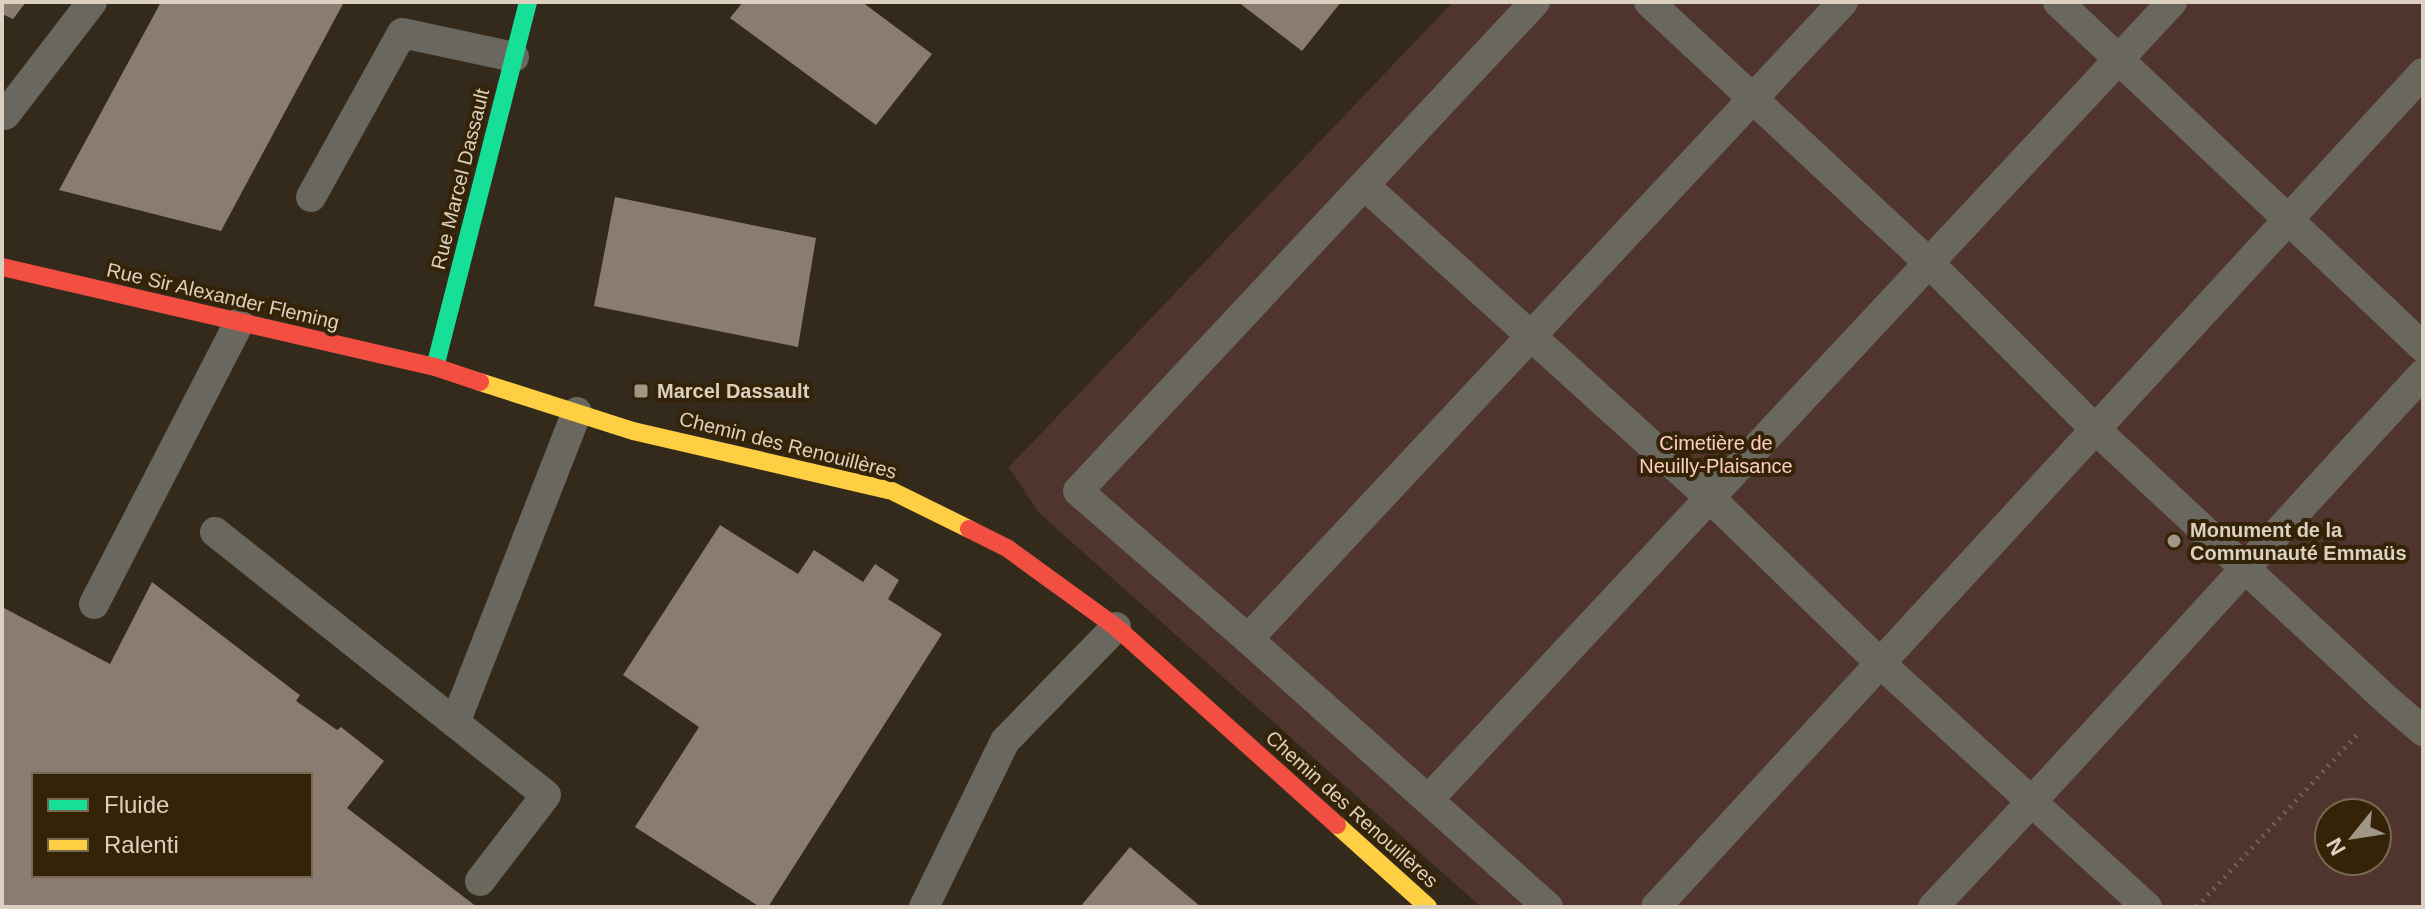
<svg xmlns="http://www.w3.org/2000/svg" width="2425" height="909" font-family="Arial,sans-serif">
<rect width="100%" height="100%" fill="#342a1c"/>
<path fill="#50352f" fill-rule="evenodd" d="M 1453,2 L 2423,2 L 2423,907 L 1481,907 L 1038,512 L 1009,467 ZM 2329,813 L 2377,813 L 2377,861 L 2329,861 Z"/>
<path fill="#8a7c71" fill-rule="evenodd" d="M 2,2 L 26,2 L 13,19 L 2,14 Z
M 161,2 L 344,2 L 221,231 L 59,190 Z
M 743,2 L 862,2 L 932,54 L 876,125 L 730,18 Z
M 1238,2 L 1341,2 L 1302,51 Z
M 615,197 L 816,238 L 798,347 L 594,306 Z
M 720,525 L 798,574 L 814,550 L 863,582 L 875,564 L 899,580 L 888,599 L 942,634 L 768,907 L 760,907 L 635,827 L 699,727 L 623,675 Z
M 152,582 L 297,693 L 300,695 L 296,701 L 337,730 L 341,727 L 384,761 L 347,808 L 477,907 L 2,907 L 2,607 L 110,664 ZM 34,775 L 310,775 L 310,875 L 34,875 Z
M 1130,847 L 1201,907 L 1080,907 Z"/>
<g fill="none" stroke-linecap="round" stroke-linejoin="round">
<path stroke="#6a665d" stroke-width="5" stroke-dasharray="2 6" stroke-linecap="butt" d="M 2197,907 L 2357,735"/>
<path stroke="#6a675f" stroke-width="30" d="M 1535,2 L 1078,491 L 1248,639 L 1548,907
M 1649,2 L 1929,263 L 2095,429 L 2388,701 L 2423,731
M 2058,2 L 2423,347
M 2,114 L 5,115 L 92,2
M 1364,185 L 1710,498 L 1880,663 L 2147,907
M 311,197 L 402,33 L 514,57
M 215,532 L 546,795 L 480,881
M 94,604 L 239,323
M 1248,639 L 1843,2
M 455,723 L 577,412
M 1428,800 L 2172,2
M 924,907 L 1005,741 L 1116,627
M 1656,907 L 2423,73
M 1933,907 C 2099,732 2259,551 2423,374"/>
<path stroke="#16e098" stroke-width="18" d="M 435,367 L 528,2"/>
<path stroke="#ffcf43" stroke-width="18" d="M 480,382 L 633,431 L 892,491 L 969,529
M 1337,825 L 1428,907"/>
<path stroke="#f24e42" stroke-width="18" d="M 2,267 L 435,367 L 480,382
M 969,529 L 1007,548 L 1116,627 L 1337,825"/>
</g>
<g fill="#a19787" stroke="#342306" stroke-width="3">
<rect x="633" y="383" width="16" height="16" rx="4"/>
<circle cx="2174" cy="541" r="8"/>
</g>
<g text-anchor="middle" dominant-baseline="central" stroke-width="8" stroke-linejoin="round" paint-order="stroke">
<g font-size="20" fill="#dcd1c1" stroke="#342306">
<text transform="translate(460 179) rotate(-76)">Rue Marcel Dassault</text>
<text transform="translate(223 296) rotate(13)">Rue Sir Alexander Fleming</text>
<text transform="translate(788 445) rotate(14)">Chemin des Renouillères</text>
<text transform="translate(1352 809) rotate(42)">Chemin des Renouillères</text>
</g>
<g font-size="20" font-weight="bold" fill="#dcd1c1" stroke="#342306" text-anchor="start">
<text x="657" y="391">Marcel Dassault</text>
<text x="2190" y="530">Monument de la<tspan x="2190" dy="23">Communauté Emmaüs</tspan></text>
</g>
<g font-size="20" fill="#ffcdc4" stroke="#342306">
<text x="1716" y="443">Cimetière de<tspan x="1716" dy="23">Neuilly-Plaisance</tspan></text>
</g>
</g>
<rect width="2425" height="909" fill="none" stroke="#dcd1c1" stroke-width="8"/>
<rect x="32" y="773" width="280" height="104" fill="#342306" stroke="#776951" stroke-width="2"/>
<rect x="48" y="799" width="40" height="12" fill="#16e098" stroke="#776951" stroke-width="2"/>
<text x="104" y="813" font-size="24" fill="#dcd1c1">Fluide</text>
<rect x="48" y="839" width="40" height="12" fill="#ffcf43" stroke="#776951" stroke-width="2"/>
<text x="104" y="853" font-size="24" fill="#dcd1c1">Ralenti</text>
<g transform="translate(2353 837) rotate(240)"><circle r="38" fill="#342306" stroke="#776951" stroke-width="2"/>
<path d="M0-6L14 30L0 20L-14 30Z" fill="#a19787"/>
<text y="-12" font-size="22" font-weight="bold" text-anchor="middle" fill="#dcd1c1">N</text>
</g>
</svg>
